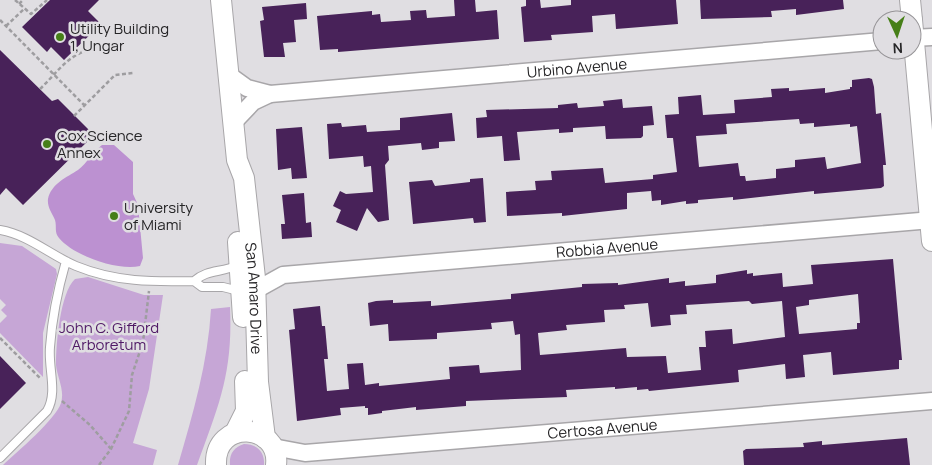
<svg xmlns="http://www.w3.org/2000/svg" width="932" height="465" font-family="Manrope,sans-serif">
<rect width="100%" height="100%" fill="#e0dee2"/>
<path fill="#c6a6d6" d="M 0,243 L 22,246 L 56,269 L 57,274 L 43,333 L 43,377 L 0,333 L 0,323 L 7,316 L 1,310 L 6,305 L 0,299 Z
M 88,277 L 144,295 L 163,295 L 149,389 L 133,443 L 157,450 L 153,465 L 3,465 C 17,452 56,419 61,403 C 65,390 57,377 56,365 C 56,344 60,293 75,279 Z
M 230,307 C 233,373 219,405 197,465 L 178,465 C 193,414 208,362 211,309 Z
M 244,444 C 257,444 265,452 264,465 L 230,465 C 229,454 234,447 244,444 Z"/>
<path fill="#bc91d1" d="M 102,145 L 114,145 L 133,162 L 133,194 L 138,205 L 143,258 L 140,266 C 118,271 74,256 59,238 C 54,232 57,227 55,220 C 52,213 47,207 48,199 C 51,184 67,177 78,170 C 87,163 93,152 102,145 Z"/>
<path fill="#482259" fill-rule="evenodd" d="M 50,0 L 99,0 L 88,11 L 101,24 L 64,60 L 51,47 L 47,52 L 22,27 Z
M 454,0 L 475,0 L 476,12 L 497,10 L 499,39 L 338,52 L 338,49 L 320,50 L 317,16 L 372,11 L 372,15 L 380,14 L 381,22 L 411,20 L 410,11 L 426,10 L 427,18 L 455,16 Z
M 526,0 L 540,0 L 541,8 L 571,5 L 571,0 L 676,0 L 678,24 L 616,29 L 615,14 L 592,16 L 593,32 L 551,35 L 552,40 L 524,42 L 521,7 L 526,6 Z
M 700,0 L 843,0 L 844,9 L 796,15 L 796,9 L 771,11 L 772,17 L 701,19 Z
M 306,3 L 307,19 L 294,20 L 296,42 L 283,43 L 285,57 L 264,57 L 260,21 L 264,20 L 262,7 Z
M 0,50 L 52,101 L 58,99 L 94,135 L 23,205 L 6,188 L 0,195 Z
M 869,78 L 872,79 L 874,87 L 876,114 L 881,113 L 886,165 L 883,165 L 884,186 L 881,188 L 814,194 L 814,191 L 733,200 L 733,197 L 698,200 L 698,203 L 686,204 L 686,201 L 661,205 L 661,200 L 652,201 L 651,191 L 627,193 L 627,209 L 562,216 L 562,213 L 507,216 L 506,192 L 536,190 L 535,181 L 552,180 L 551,171 L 603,168 L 605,183 L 653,179 L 653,175 L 677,172 L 673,138 L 667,138 L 665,115 L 679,114 L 678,97 L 701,95 L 703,115 L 735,113 L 734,100 L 772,97 L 771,89 L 789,88 L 789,91 L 825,88 L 825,93 L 850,89 L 850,87 L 852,87 L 852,80 ZM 799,119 L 800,124 L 814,123 L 814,127 L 850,124 L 850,127 L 857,126 L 861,163 L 827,169 L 825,157 L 795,160 L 795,167 L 776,169 L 776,178 L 746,181 L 745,176 L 740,176 L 738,163 L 699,167 L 696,136 L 727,134 L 726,124 Z
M 622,99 L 623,108 L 652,106 L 654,125 L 643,126 L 643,136 L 641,138 L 606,139 L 605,126 L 573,128 L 573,132 L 559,133 L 559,129 L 517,132 L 520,160 L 504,161 L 502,136 L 477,138 L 476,118 L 487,117 L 486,110 L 558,108 L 558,105 L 577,103 L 578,108 L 604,106 L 603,101 Z
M 452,113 L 455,141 L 439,142 L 439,148 L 422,150 L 421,143 L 388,146 L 389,160 L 385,165 L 389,220 L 378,222 L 367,208 L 357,231 L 336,222 L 341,210 L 333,206 L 340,191 L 346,194 L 373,192 L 371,166 L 364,167 L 363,156 L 329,159 L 327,124 L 341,123 L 342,127 L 366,125 L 367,132 L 400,130 L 400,118 Z
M 302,127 L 307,178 L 292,179 L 291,168 L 278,170 L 276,129 Z
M 483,178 L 486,222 L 474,223 L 473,218 L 413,224 L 409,182 L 432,180 L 435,186 L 470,182 L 470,179 Z
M 304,193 L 306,223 L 311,222 L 312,237 L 282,239 L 281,224 L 285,224 L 282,195 Z
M 893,259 L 902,360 L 899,360 L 899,369 L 833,375 L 831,352 L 803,355 L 805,377 L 786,379 L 785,364 L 738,370 L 739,382 L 649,391 L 648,389 L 637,390 L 637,387 L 615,389 L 615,387 L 566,390 L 567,397 L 466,401 L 466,406 L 416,410 L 416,407 L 382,411 L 382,413 L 368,415 L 368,408 L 365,408 L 365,406 L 340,408 L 341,415 L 297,421 L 289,330 L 295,329 L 293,309 L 320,306 L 322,326 L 325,326 L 328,359 L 324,359 L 327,391 L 349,389 L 347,364 L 363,363 L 365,385 L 379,383 L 379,386 L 450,379 L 449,367 L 479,365 L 480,373 L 521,370 L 520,334 L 515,335 L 513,321 L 491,323 L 492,329 L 437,333 L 437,339 L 389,341 L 388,324 L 370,326 L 368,303 L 376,301 L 393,300 L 393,303 L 431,301 L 431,306 L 511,299 L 511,294 L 582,287 L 582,284 L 618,283 L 618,285 L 669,278 L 669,283 L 685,281 L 685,286 L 716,283 L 716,275 L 747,270 L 747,274 L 753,273 L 753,276 L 782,273 L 783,287 L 813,284 L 811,265 ZM 858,294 L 860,323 L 857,323 L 857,329 L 799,334 L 796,307 L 809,305 L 809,300 ZM 749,301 L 752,304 L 782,301 L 785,337 L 733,344 L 732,329 L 705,331 L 706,347 L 699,347 L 701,370 L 668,373 L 666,356 L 627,357 L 626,348 L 540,355 L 538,333 L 567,330 L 566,325 L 605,322 L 604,310 L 625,309 L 624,305 L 648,303 L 651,327 L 671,325 L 670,315 L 687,314 L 686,305 Z
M 0,356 L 26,383 L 0,409 Z
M 907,438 L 910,465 L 744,465 L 743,451 L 746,449 L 804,447 L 803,443 L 822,441 L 822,445 Z"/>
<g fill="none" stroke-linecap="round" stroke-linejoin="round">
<g stroke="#a8a6a9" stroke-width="10">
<path id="service" d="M 0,230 C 29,235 50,255 76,266 C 115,282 153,282 194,281
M 238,265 C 221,273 208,269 194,281 L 202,287 L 223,287 L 239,291
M 0,458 L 47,411 C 58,392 48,369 50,347 C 52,318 58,289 66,261"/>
</g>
<g stroke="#a8a6a9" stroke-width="19">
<g id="minor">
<path d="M 912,38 L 932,37"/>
<path id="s1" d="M 229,75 L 247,88 L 270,94 L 882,41"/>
<path d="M 234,122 L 253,102 L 270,94"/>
<path id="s2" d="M 256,290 L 283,275 L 932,220"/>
<path id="s3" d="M 273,447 L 305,453 L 932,401"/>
</g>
</g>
<g stroke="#a8a6a9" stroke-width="22">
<g id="tertiary">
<path id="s4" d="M 221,0 L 237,160 L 244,178 L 255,278 L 258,382 L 265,438"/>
<path d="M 910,0 L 912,20"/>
<path d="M 912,20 L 932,241"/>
<path d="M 238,242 L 243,317"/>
<path d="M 235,433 L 246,411 L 245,381"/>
<path d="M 216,465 C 214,418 281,423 276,465"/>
</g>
</g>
<path stroke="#9e9da0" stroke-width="2.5" stroke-dasharray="4 2.5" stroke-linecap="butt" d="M 15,0 L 31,14 L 47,0
M 19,4 L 23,0
M 0,20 L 84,105
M 6,26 L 24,9
M 40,89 C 56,74 69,53 91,50
M 74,116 L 115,75 L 133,73
M 0,338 L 41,379
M 62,401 L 90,425 L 111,449
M 99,465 L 111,449 L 129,411 L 132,375 L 143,342 L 149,291"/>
<use href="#service" stroke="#fff" stroke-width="8"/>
<use href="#minor" stroke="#fff" stroke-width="16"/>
<use href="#tertiary" stroke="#fff" stroke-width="20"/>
</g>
<g fill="#467f18" stroke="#e0dee2" stroke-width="2">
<circle cx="60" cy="37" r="5"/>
<circle cx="47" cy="144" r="5"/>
<circle cx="114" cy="216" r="5"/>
</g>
<g text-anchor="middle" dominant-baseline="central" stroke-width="5" stroke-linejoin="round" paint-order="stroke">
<g font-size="15" fill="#262527" stroke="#e0dee2" text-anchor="start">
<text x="70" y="28">Utility Building<tspan x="70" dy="17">1, Ungar</tspan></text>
<text x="57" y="135">Cox Science<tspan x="57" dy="17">Annex</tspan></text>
<text x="124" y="207">University<tspan x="124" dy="17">of Miami</tspan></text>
</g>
<g font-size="15" fill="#262527" stroke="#e0dee2">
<text stroke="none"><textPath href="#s1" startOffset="354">Urbino Avenue</textPath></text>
<text stroke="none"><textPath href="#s2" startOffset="356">Robbia Avenue</textPath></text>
<text stroke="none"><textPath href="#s4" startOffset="301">San Amaro Drive</textPath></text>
<text stroke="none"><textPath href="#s3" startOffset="331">Certosa Avenue</textPath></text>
</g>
<g font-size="15" fill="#501a66" stroke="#e0dee2">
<text x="109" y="327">John C. Gifford<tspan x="109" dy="17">Arboretum</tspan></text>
</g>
</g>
<g transform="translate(897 35) rotate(177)"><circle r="24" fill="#e0dee2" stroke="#969497"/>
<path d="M0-4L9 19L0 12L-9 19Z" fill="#467f18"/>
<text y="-8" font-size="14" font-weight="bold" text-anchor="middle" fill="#262527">N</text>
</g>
</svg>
